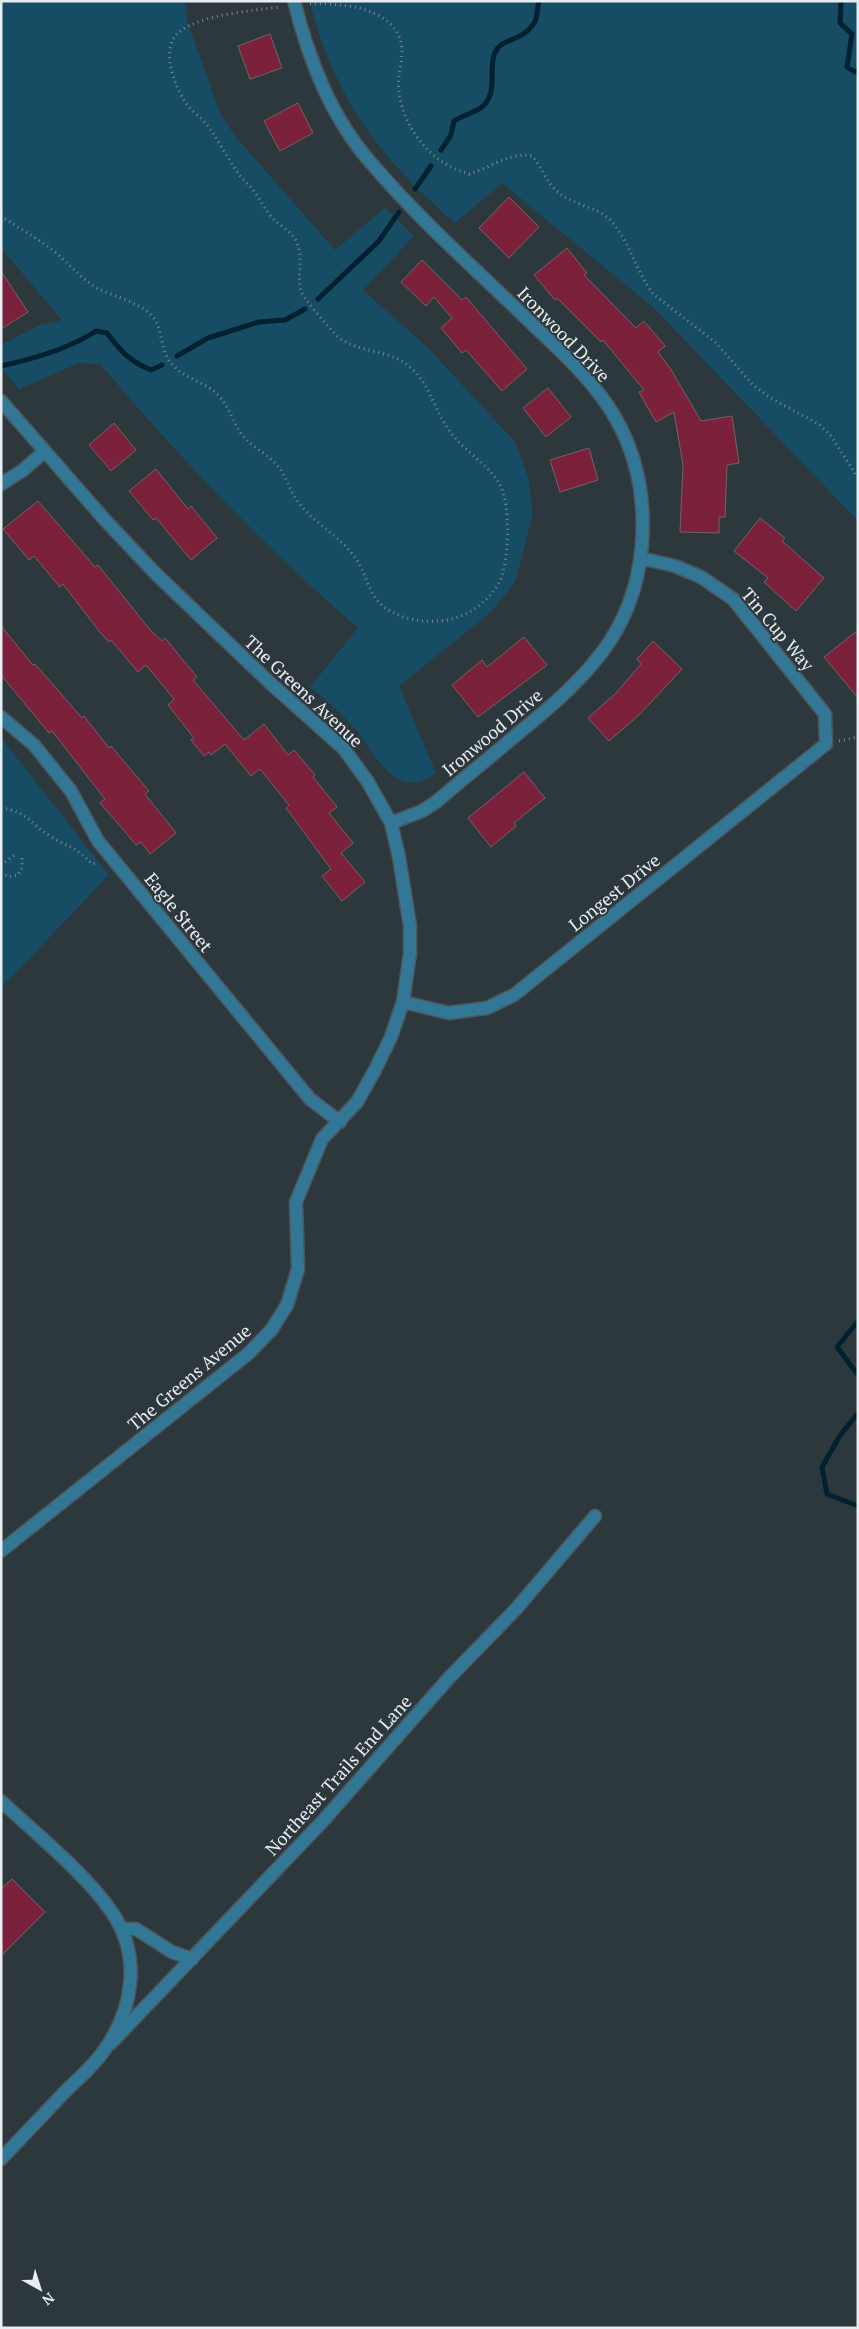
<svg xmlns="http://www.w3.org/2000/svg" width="859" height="2329" font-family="'PT Serif',serif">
<rect width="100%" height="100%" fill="#2d383d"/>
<path fill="#164d65" d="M 1,1 L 185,1 L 188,24 L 220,113 L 235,136 L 335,250 L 385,208 L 414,236 L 363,290 L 428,348 L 515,442 L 528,477 L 533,514 L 515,582 L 491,612 L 399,686 L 436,773 C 396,803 376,754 355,729 C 341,713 326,700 310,687 L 358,628 C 263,546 182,460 100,364 L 79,363 L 19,389 L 1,368 L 1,345 L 38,326 L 62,320 L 1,248 Z
M 310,1 L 858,1 L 858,521 L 655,309 L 502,183 L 455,223 C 382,160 333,98 310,1 Z
M 1,738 L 109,875 L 1,988 Z"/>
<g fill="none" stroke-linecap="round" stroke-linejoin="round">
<path stroke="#002130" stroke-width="5" d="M 841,1 L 840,23 L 852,34 L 847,67 L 855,72 L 858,70
M 441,150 L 451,135 L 454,121 C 462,116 477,111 482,107 C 500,92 486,65 497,49 C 503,39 524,40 534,23 C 538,17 537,8 539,1
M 415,189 L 431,166
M 318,299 L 379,241 L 399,212
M 177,356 L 208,338 L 259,322 L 285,320 L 305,309
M 1,366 C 33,359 69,349 96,331 L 107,333 C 120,351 131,362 151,370 L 162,365
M 858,1321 L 837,1347 L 858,1375
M 858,1413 L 839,1437 L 822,1467 L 827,1494 L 858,1506"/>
</g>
<path fill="#7b213c" stroke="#716466" d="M 270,34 L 282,68 L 250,79 L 238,46 Z
M 298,103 L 313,133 L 280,151 L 264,121 Z
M 509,197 L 539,227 L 509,258 L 479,228 Z
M 567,248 L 587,273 L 584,275 L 636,328 L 644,321 L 665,346 L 658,352 L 670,368 L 701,421 L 732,416 L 739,463 L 727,465 L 725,517 L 719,517 L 719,533 L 680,532 L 683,465 L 674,412 L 656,422 L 639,392 L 644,390 L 603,340 L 601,342 L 557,298 L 555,300 L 534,275 Z
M 422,260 L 462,300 L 466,297 L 527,369 L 502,391 L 466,350 L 462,353 L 441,328 L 452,318 L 434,297 L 426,306 L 401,282 Z
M 1,271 L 28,312 L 1,329 Z
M 548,388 L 571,417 L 546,437 L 523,408 Z
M 114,423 L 136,450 L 111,471 L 89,445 Z
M 589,448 L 598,480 L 560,492 L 550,460 Z
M 156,469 L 188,509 L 191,506 L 217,538 L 191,560 L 156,518 L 153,520 L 129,491 Z
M 38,501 L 95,567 L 98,565 L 151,631 L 162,641 L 165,638 L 197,677 L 193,680 L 244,740 L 264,724 L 288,755 L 294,750 L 315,775 L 313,777 L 337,807 L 329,813 L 353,843 L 341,853 L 365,882 L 342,901 L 322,876 L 331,869 L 286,808 L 289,805 L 260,769 L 251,776 L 225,744 L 211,755 L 209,752 L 204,756 L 191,740 L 194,738 L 168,705 L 174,699 L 146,665 L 138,672 L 111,640 L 109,642 L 99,631 L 63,584 L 60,587 L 34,556 L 29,560 L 3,529 Z
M 760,518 L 785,538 L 782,541 L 824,578 L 796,611 L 764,582 L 768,578 L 734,551 Z
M 1,626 L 33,665 L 35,664 L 82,718 L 84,716 L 109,748 L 111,746 L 149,791 L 145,794 L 176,833 L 150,854 L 141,842 L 136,845 L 121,827 L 100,803 L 105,799 L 52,731 L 49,733 L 1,675 Z
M 858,630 L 858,698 L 824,657 Z
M 524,637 L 547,665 L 478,717 L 452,685 L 482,660 L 487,667 Z
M 653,641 L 682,669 L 640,714 L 609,741 L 588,718 L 616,693 L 641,664 L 637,659 Z
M 524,772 L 545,798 L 514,823 L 516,826 L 491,847 L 468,818 Z
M 12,1879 L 45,1912 L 1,1956 L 1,1889 Z"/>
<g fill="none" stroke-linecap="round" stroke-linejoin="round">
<g stroke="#4b555a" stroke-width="15">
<path id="minor" d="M 294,1 C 309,60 331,118 372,164 C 419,219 474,268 526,318 C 558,349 594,380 616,419 C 654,486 651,578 610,641 C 586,677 554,704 521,731 C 493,755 464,778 436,802 L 422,811 L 391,823
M 1,401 L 105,520 L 156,574 L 269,682 L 344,749 L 368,782 L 391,823 L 399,857 L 410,926 L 410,953 L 403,1002 L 391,1037 L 375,1070 L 357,1102 L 322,1139 L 296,1202 L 298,1269 L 287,1305 L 272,1329 L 249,1353 L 1,1551
M 1,484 L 22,471 L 45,451
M 1,717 L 34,745 L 71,791 L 98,841 L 310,1099 L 340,1122
M 403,1002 L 449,1013 L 487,1008 L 514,995 L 826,744 L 825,714 L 733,599 L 701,577 L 675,566 L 640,558
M 111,2043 L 322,1822 L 448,1679 L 516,1609 L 595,1516"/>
</g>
<g stroke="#4b555a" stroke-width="15">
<path id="tertiary" d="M 1,1801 C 35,1833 85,1873 111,1911 C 142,1955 134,2009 103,2052 C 92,2068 75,2081 61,2096 C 41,2117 21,2138 1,2159
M 123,1929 L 136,1929 L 172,1952 L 192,1959"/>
</g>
<path stroke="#7e878b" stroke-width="3" stroke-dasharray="1 4" stroke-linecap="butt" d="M 310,4 C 339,3 388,6 400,39 C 406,56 396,75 399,92 C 404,130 432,164 469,174 C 490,168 509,152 532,156 C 542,167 547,184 559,193 C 575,206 599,206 613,223 C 630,244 637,272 653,294 L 715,342 L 753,385 L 769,397 L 820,425 L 831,436 L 858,478
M 1,216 C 19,229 40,239 57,254 C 71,265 81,279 97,288 C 114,297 137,301 151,315 C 164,328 159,348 170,362 C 183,379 205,381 219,396 C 230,408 233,423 242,435 C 252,447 266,453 276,464 C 287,476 289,491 299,503 C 314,523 338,535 353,555 C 367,571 366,592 383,606 C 402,621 431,625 455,618 C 473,613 491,598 500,581 C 509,561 511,504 500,485 C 488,463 463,451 449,430 C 434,410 430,384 410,367 C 389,348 355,354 335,334 C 328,326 306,302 302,293 C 295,278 305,257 296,241 C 291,230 277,225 270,215 C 264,207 259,198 253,190 C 248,184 242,179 238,173 C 228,159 220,143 210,129 C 204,120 196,114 189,107 C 175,90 159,48 179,32 C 200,15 254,10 281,7
M 839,741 L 858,737
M 1,808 C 28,811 30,824 50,836 C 68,847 76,847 92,864 L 98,862
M 1,865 L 16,854
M 1,873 L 9,877 L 18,875 L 22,868 L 22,858"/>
<use href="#minor" stroke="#337796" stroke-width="12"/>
<use href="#tertiary" stroke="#337796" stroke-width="12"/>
</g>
<g text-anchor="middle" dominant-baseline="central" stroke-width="4" stroke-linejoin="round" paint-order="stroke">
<g font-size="18" fill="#e7edf1" stroke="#2d383d">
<text transform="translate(564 334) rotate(46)">Ironwood Drive</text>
<text transform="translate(778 629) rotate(50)">Tin Cup Way</text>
<text transform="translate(304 691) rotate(43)">The Greens Avenue</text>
<text transform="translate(492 732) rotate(-40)">Ironwood Drive</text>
<text transform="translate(614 892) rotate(-39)">Longest Drive</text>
<text transform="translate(179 912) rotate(51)">Eagle Street</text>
<text transform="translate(189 1377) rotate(-40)">The Greens Avenue</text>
<text transform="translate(338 1775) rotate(-48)">Northeast Trails End Lane</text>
</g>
</g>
<rect width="859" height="2329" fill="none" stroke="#e7edf1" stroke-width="5"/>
<g transform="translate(40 2289) rotate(141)" stroke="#2d383d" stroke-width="4" paint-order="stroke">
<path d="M0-4L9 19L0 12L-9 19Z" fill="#e7edf1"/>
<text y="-8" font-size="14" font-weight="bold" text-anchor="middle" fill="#e7edf1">N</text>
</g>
</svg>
